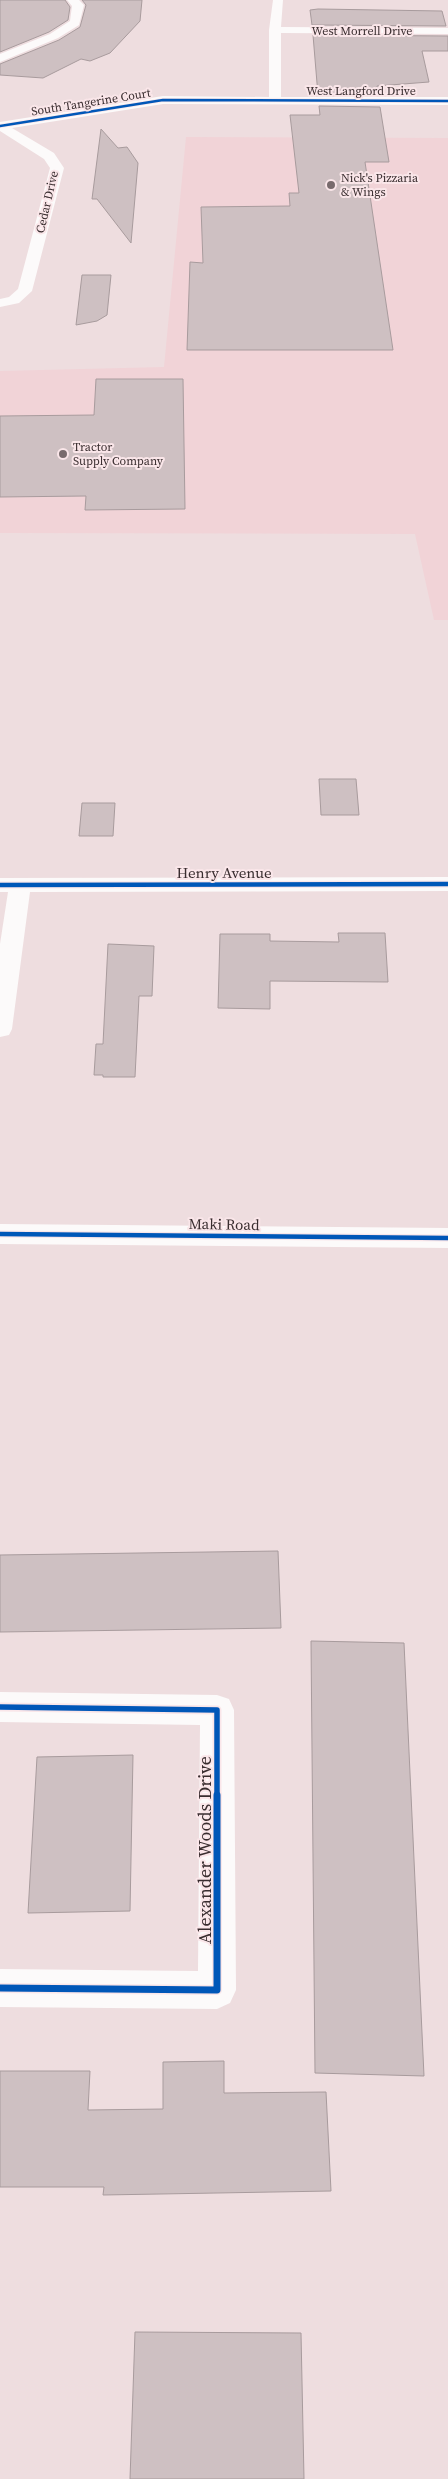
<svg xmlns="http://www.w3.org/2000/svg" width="448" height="2479" font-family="'Source Serif 4',serif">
<rect width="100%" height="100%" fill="#eedddf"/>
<path fill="#f1d3d7" d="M 186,137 L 448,138 L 448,620 L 434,620 L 415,534 L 0,533 L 0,371 L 164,367 Z"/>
<path fill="#cec0c2" stroke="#a89b9d" d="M 0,0 L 65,0 L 70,7 L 68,20 L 49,32 L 0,52 Z
M 82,0 L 142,0 L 140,21 L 110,53 L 90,61 L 81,59 L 43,78 L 0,75 L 0,64 L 59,40 L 80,27 L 86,5 Z
M 318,9 L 442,11 L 446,26 L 312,25 L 310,10 Z
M 313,35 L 448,36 L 448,51 L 422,51 L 429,82 L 377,86 L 378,95 L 318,95 Z
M 319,106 L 380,107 L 389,162 L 365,162 L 393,350 L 187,350 L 190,262 L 203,263 L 201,207 L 290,206 L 289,193 L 299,193 L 290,115 L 320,115 Z
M 101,129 L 118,148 L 127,147 L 138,163 L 131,243 L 97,199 L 92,199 Z
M 82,275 L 111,275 L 107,315 L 97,321 L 76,325 Z
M 96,379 L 183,379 L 185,509 L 85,510 L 86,496 L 0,497 L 0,416 L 94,415 Z
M 319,779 L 356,779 L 359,815 L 321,815 Z
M 82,803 L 115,803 L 113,836 L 79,836 Z
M 338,933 L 385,933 L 388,982 L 270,981 L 270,1009 L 218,1008 L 220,934 L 270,934 L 270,941 L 339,942 Z
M 108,944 L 154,946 L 152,996 L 139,996 L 135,1077 L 103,1077 L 103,1075 L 94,1075 L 96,1044 L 103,1044 Z
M 278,1551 L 281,1628 L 0,1632 L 0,1555 Z
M 311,1641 L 404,1643 L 424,2076 L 315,2073 Z
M 133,1755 L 130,1911 L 28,1913 L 37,1757 Z
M 224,2061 L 224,2093 L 326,2092 L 331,2191 L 103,2195 L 104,2187 L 0,2187 L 0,2071 L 90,2071 L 88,2110 L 163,2109 L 163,2062 Z
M 135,2332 L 301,2333 L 304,2479 L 130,2479 Z"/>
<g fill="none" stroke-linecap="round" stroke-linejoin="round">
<path fill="#fcfafa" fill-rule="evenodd" d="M 67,0 L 79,0 L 84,5 L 79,25 L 58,38 L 0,62 L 0,54 L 50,34 L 70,21 L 72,6 Z
M 273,0 L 283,0 L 281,27 L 448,28 L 448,34 L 281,33 L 281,97 L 448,97 L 448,105 L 163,104 L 12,128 L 54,153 L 64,168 L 32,291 L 19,303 L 0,307 L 0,299 L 9,297 L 18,289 L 50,168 L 44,159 L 0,131 L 0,122 L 163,96 L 269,97 L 269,30 Z
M 448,877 L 448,891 L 30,892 L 12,1029 L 9,1035 L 0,1037 L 0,944 L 8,892 L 0,892 L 0,878 Z
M 0,1224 L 448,1228 L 448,1248 L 0,1244 Z
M 0,1692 L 217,1695 L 229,1699 L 234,1710 L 236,1990 L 230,2003 L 217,2009 L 0,2007 L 0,1969 L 198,1971 L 200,1725 L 0,1722 Z"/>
<g stroke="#fae6e9" stroke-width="4">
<path id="cycleway-far3" d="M 0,126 L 163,100 L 448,101"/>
</g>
<g stroke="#fae6e9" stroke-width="7">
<path id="cycleway-far2" d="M 0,885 L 448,884
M 0,1234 L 448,1238"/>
</g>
<g stroke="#fae6e9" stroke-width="9">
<path id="cycleway-far1" d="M 0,1707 L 217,1710 L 217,1797"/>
</g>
<g stroke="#fae6e9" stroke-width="10">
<path id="cycleway" d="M 0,1988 L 217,1990 L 217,1795"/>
</g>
<use href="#cycleway-far3" stroke="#0057b8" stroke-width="2.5"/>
<use href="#cycleway-far2" stroke="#0057b8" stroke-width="4.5"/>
<use href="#cycleway-far1" stroke="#0057b8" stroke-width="5.5"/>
<use href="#cycleway" stroke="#0057b8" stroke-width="7"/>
</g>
<g fill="#786b6d" stroke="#fae6e9" stroke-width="2">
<circle cx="331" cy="185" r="5"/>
<circle cx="63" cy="454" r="5"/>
</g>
<g text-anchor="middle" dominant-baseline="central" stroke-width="4" stroke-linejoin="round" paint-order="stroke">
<g font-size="12" fill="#392d2f" stroke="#fae6e9">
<text x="362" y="31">West Morrell Drive</text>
<text x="361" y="91">West Langford Drive</text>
<text transform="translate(91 102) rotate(-9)">South Tangerine Court</text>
<text transform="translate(47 202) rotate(-77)">Cedar Drive</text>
</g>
<g font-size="12" fill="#392d2f" stroke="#fae6e9" text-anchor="start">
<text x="341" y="178">Nick's Pizzaria<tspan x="341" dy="14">&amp; Wings</tspan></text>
<text x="73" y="447">Tractor<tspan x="73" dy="14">Supply Company</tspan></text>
</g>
<g font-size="15" fill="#392d2f" stroke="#fae6e9">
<text x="224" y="872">Henry Avenue</text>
<text transform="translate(224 1224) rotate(1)">Maki Road</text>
</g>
<g font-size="18" fill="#392d2f" stroke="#fae6e9">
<text transform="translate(204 1850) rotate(-90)">Alexander Woods Drive</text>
</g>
</g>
</svg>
